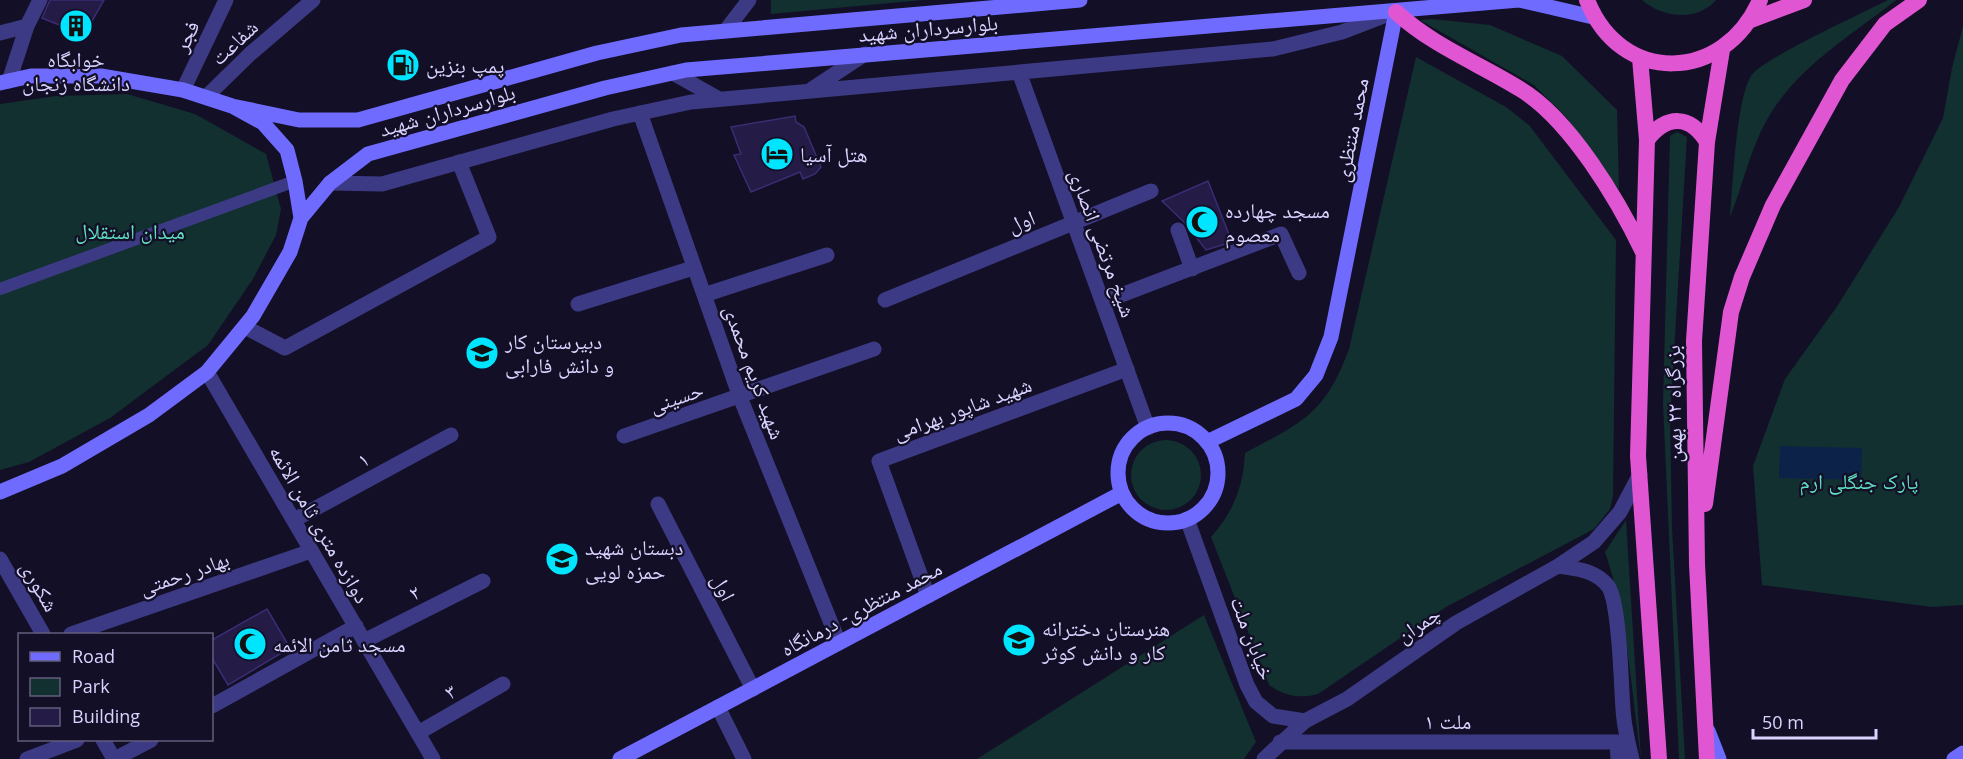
<svg xmlns="http://www.w3.org/2000/svg" width="1963" height="759" font-family="'Open Sans','Noto Naskh Arabic',sans-serif">
<rect width="100%" height="100%" fill="#130f26"/>
<path fill="#12302f" d="M 771,0 L 923,0 L 771,14 Z
M 1642,0 L 1716,0 C 1697,22 1663,18 1642,0 Z
M 1888,0 L 1896,0 C 1851,36 1798,66 1768,118 C 1750,149 1743,185 1730,217 C 1733,185 1736,100 1751,76 C 1761,59 1865,12 1888,0 Z
M 1432,19 L 1490,25 L 1562,56 L 1617,110 L 1619,190 L 1567,118 L 1534,85 L 1420,20 Z
M 1963,26 L 1963,605 L 1932,607 L 1762,585 L 1753,466 L 1785,379 L 1838,305 L 1899,207 L 1943,118 L 1952,68 Z
M 1416,57 L 1506,107 L 1529,125 L 1616,240 L 1613,496 L 1610,509 L 1594,529 L 1446,607 L 1318,694 C 1300,699 1285,696 1269,685 L 1211,537 C 1234,511 1243,487 1245,453 C 1303,422 1325,414 1349,349 Z
M 127,94 L 195,114 L 266,154 L 281,209 L 276,235 L 253,279 L 208,345 L 110,418 L 29,462 L 0,470 L 0,104 L 56,96 Z
M 1677,132 L 1687,137 L 1670,419 L 1672,528 L 1685,759 L 1679,759 L 1663,403 L 1670,136 Z
M1131 475a35 35 0 1 1 70 0a35 35 0 1 1-70 0Z
M 1626,520 L 1641,759 C 1631,689 1628,619 1605,552 Z
M 1204,615 L 1256,742 L 1244,759 L 977,759 Z"/>
<path fill="#0c2248" d="M 1780,446 L 1862,448 L 1861,480 L 1779,478 Z"/>
<path fill="#241b47" stroke="#3b2d73" stroke-width="1.5" d="M 50,0 L 104,0 L 84,35 L 42,18 Z
M 795,116 L 796,122 L 804,127 L 821,167 L 815,174 L 803,179 L 800,172 L 751,192 L 734,155 L 741,154 L 731,127 Z
M 1208,181 L 1232,242 L 1206,250 L 1185,223 L 1162,201 Z
M 267,609 L 290,648 L 228,685 L 212,658 L 212,640 Z"/>
<g fill="none" stroke-linecap="round" stroke-linejoin="round">
<path stroke="#3d3a85" stroke-width="12" d="M 0,289 L 295,181"/>
<path stroke="#3d3a85" stroke-width="15" d="M 0,33 L 27,26
M 9,81 L 27,26 L 40,0
M 640,113 L 740,397 L 839,643
M 1178,230 L 1192,269
M 704,295 L 827,255
M 885,300 L 1151,191
M 1103,302 L 1281,234 L 1299,273
M 578,304 L 693,268
M 245,327 L 285,348 L 489,237 L 459,162
M 207,372 L 433,759
M 624,436 L 874,349
M 658,504 L 753,689
M 294,520 L 451,435
M 0,559 L 43,634
M 928,596 L 879,461 L 1127,369
M 71,634 L 311,551
M 364,641 L 483,581
M 212,706 L 356,626
M 718,707 L 744,759
M 418,733 L 503,684
M 103,740 L 114,759
M 1280,742 L 1617,742 L 1618,759
M 27,759 L 77,740
M 115,759 L 151,740
M 1264,759 L 1305,721"/>
<path stroke="#3d3a85" stroke-width="15" d="M 726,30 L 749,0
M 1019,72 L 1148,428
M 673,73 L 719,99
M 812,89 L 865,54
M 183,90 L 226,0
M 206,97 L 250,54 L 313,0
M 330,183 L 382,184 L 613,119 L 691,102 L 1273,49 L 1342,32 L 1394,12
M 1187,519 L 1247,685 L 1256,702 L 1273,716 L 1305,721 L 1347,699 L 1456,623 L 1558,566 L 1594,542 L 1620,512 L 1640,474
M 1558,566 C 1577,569 1595,570 1608,586 C 1620,603 1621,685 1623,709 C 1624,726 1628,743 1632,759"/>
<path stroke="#6f6bff" stroke-width="15" d="M 0,83 L 31,76 L 101,76 L 183,90 L 232,106 L 263,123 L 287,150 L 295,181 L 301,218 L 290,252 L 253,316 L 207,372 L 149,415 L 62,466 L 0,492
M 232,106 L 299,120 L 358,120 L 597,53 L 681,35 L 1080,0
M 301,218 L 330,183 L 368,154 L 605,88 L 686,70 L 1519,0 L 1593,17
M1118 473a50 50 0 1 1 100 0a50 50 0 1 1-100 0Z
M 1207,442 L 1296,399 L 1316,375 L 1331,337 L 1396,12
M 1708,731 L 1719,759
M 620,759 L 1122,493
M 1954,759 L 1963,753"/>
<path stroke="#e055d1" stroke-width="16" d="M 1587,0 C 1621,86 1724,83 1760,0
M 1396,12 C 1433,46 1478,63 1520,89 C 1570,119 1618,200 1643,252
M 1751,20 L 1804,0
M 1640,58 L 1647,140 L 1638,456 L 1659,759
M 1647,140 C 1667,114 1690,115 1707,142
M 1705,504 L 1731,312 L 1742,277 L 1773,205 L 1842,80 L 1885,24 L 1919,0
M 1707,759 L 1697,564 L 1694,341 L 1707,142 L 1722,50"/>
</g>
<defs>
<g id="building-disc" transform="scale(1.725)"><circle r="9.5" fill="#00e5ff" stroke="#130f26"/><path d="M-4-6H4V6H1V3H-1V6H-4ZM-2.5-4.3h1.7v1.8h-1.7ZM.8-4.3h1.7v1.8H.8ZM-2.5-1h1.7V.8h-1.7ZM.8-1h1.7V.8H.8Z" fill="#111"/></g>
<g id="fuel-disc" transform="scale(1.725)"><circle r="9.5" fill="#00e5ff" stroke="#130f26"/><path d="M-5.5-6h7V0h2V4h1.3V-2.5L3-4.5l.8-.8L6-3V5H2.5V1h-1V6h-7ZM-4.2-4.7v3.2H.2V-4.7Z" fill="#111"/></g>
<g id="hotel-disc" transform="scale(1.725)"><circle r="9.5" fill="#00e5ff" stroke="#130f26"/><path d="M-6-4.5h1.5V1H6V5H4.5V3h-9V5H-6ZM-4 0a1.8 1.8 0 1 1 3.6 0ZM.5 0V-2.5h3Q6-2.5 6 0Z" fill="#111"/></g>
<g id="mosque-disc" transform="scale(1.725)"><circle r="9.5" fill="#00e5ff" stroke="#130f26"/><path d="M3.5-4.9A6 6 0 1 0 3.5 4.9A5 5 0 1 1 3.5-4.9Z" fill="#111"/></g>
<g id="school-disc" transform="scale(1.725)"><circle r="9.5" fill="#00e5ff" stroke="#130f26"/><path d="M0-5L7-2L0 1L-7-2ZM-4 1L0 2.5L4 1V4Q0 6-4 4Z" fill="#111"/></g>
</defs>
<g fill-rule="evenodd">
<use href="#building-disc" x="76" y="26"/>
<use href="#fuel-disc" x="403" y="65"/>
<use href="#hotel-disc" x="777" y="154"/>
<use href="#mosque-disc" x="1202" y="222"/>
<use href="#school-disc" x="482" y="353"/>
<use href="#school-disc" x="562" y="559"/>
<use href="#school-disc" x="1019" y="640"/>
<use href="#mosque-disc" x="250" y="644"/>
</g>
<g text-anchor="middle" dominant-baseline="central" stroke-width="4.5" stroke-linejoin="round" paint-order="stroke">
<g font-size="21" fill="#d9d4ff" stroke="#130f26">
<text transform="translate(928 28) rotate(-5)">بلوارسرداران شهید</text>
<text transform="translate(186 36) rotate(-64)">فجر</text>
<text transform="translate(234 42) rotate(-43)">شفاعت</text>
<text transform="translate(447 110) rotate(-16)">بلوارسرداران شهید</text>
<text transform="translate(1351 130) rotate(-79)">محمد منتظری</text>
<text transform="translate(1021 221) rotate(-22)">اول</text>
<text transform="translate(1103 243) rotate(70)">شیخ مرتضی انصاری</text>
<text transform="translate(755 372) rotate(70)">شهید کریم محمدی</text>
<text transform="translate(676 397) rotate(-19)">حسینی</text>
<text transform="translate(1673 404) rotate(-91)">بزرگراه ۲۲ بهمن</text>
<text transform="translate(962 408) rotate(-20)">شهید شاپور بهرامی</text>
<text transform="translate(363 459) rotate(-29)">۱</text>
<text transform="translate(320 524) rotate(60)">دوازده متری ثامن الائمه</text>
<text transform="translate(184 573) rotate(-19)">بهادر رحمتی</text>
<text transform="translate(40 586) rotate(60)">شکوری</text>
<text transform="translate(724 587) rotate(63)">اول</text>
<text transform="translate(414 592) rotate(-27)">۲</text>
<text transform="translate(861 608) rotate(-28)">محمد منتظری- درمانگاه</text>
<text transform="translate(1418 624) rotate(-34)">چمران</text>
<text transform="translate(1253 638) rotate(69)">خیابان ملت</text>
<text transform="translate(450 691) rotate(-30)">۳</text>
<text x="1448" y="721">ملت ۱</text>
</g>
<g font-size="21" fill="#d9d4ff" stroke="#130f26" text-anchor="start">
<text x="76" y="59" text-anchor="middle">خوابگاه<tspan x="76" dy="24">دانشگاه زنجان</tspan></text>
<text x="426" y="65">پمپ بنزین</text>
<text x="800" y="154">هتل آسیا</text>
<text x="1225" y="210">مسجد چهارده<tspan x="1225" dy="24">معصوم</tspan></text>
<text x="505" y="341">دبیرستان کار<tspan x="505" dy="24">و دانش فارابی</tspan></text>
<text x="585" y="547">دبستان شهید<tspan x="585" dy="24">حمزه لویی</tspan></text>
<text x="1042" y="628">هنرستان دخترانه<tspan x="1042" dy="24">کار و دانش کوثر</tspan></text>
<text x="273" y="644">مسجد ثامن الائمه</text>
</g>
<g font-size="21" fill="#5fe0c0" stroke="#130f26">
<text x="130" y="231">میدان استقلال</text>
<text x="1859" y="481">پارک جنگلی ارم</text>
</g>
</g>
<rect x="18" y="633" width="195" height="108" fill="#130f26" stroke="#625e7d" stroke-width="1.5"/>
<rect x="30" y="652" width="30" height="9" fill="#6f6bff" stroke="#625e7d" stroke-width="1.5"/>
<text x="72" y="663" font-size="18" fill="#d9d4ff">Road</text>
<rect x="30" y="678" width="30" height="18" fill="#12302f" stroke="#625e7d" stroke-width="1.5"/>
<text x="72" y="693" font-size="18" fill="#d9d4ff">Park</text>
<rect x="30" y="708" width="30" height="18" fill="#241b47" stroke="#625e7d" stroke-width="1.5"/>
<text x="72" y="723" font-size="18" fill="#d9d4ff">Building</text>
<path d="M1753 729v9h123v-9" fill="none" stroke="#d9d4ff" stroke-width="3"/>
<text x="1762" y="729" font-size="18" fill="#d9d4ff" stroke="#130f26" stroke-width="4.5" paint-order="stroke">50 m</text>
</svg>
